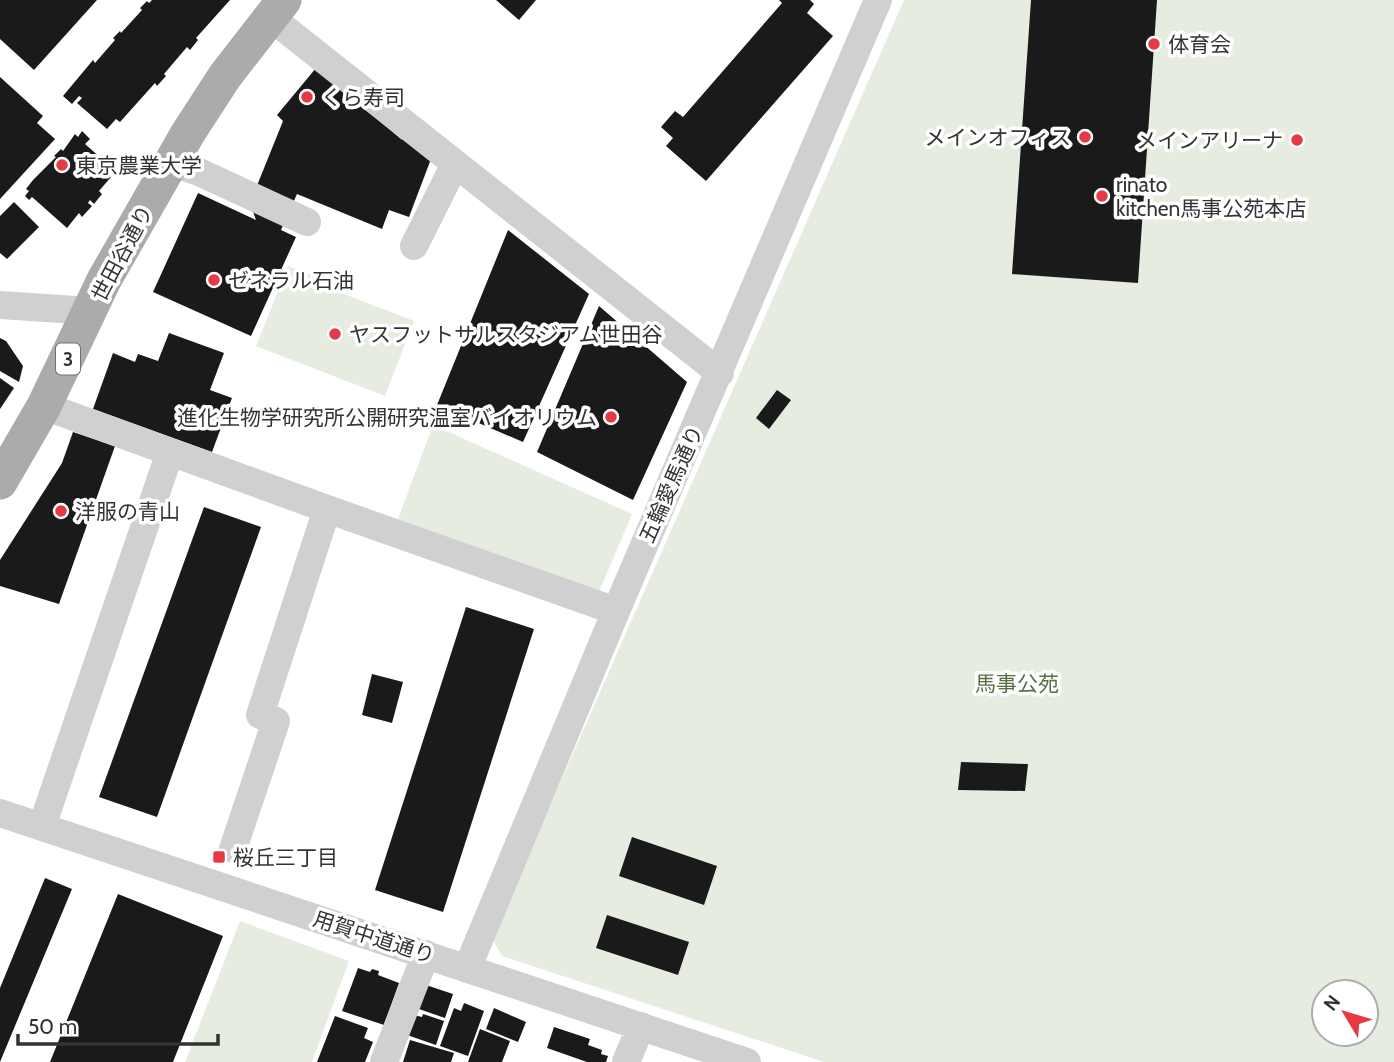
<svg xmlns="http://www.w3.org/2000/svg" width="1394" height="1062" font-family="Cabin,'Noto Sans JP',sans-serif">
<rect width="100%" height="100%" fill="#fff"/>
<path fill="#e6ecdf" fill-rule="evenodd" d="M 904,0 L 1394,0 L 1394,1062 L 824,1062 L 502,956 L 492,938 ZM 1324,992 L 1366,992 L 1366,1034 L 1324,1034 Z
M 288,266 L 319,278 L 318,284 L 414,321 L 385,396 L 256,346 Z
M 433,425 L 632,514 L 599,592 L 398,519 Z
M 240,921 L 349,961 L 312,1062 L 185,1062 Z"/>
<path fill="#1a1a1a" d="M 0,0 L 97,0 L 34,70 L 0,39 Z
M 152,0 L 230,0 L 196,38 L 198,40 L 190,50 L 187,47 L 164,74 L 166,76 L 157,86 L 155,83 L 120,122 L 116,119 L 107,129 L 77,103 L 82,98 L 79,96 L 72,104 L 63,96 L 93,60 L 95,63 L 115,40 L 113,38 L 120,31 L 121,33 L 142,10 L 140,8 L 147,1 L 149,3 Z
M 496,0 L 536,0 L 519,20 Z
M 779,0 L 810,0 L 814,4 L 807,13 L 833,36 L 706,181 L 666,146 L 673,138 L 661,127 L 675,111 L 683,117 L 782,3 Z
M 1031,0 L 1157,0 L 1138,283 L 1012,274 Z
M 316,68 L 401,139 L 434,151 L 409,217 L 389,210 L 382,229 L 297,194 L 281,230 L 296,237 L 251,336 L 153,292 L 198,193 L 256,220 L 250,203 L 283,121 L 277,115 Z
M 0,77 L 43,116 L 37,123 L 55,139 L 0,199 Z
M 82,131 L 90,139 L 85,144 L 102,159 L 106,155 L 117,164 L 108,174 L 111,177 L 99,191 L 102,194 L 94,204 L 90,200 L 88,203 L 92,206 L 82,217 L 79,213 L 67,228 L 32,197 L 29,200 L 25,196 L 29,191 L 26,189 L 33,180 L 56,157 L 54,156 L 61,149 L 63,151 L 75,134 L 78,137 Z
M 14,202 L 39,227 L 7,259 L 0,253 L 0,216 Z
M 508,230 L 589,294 L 523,442 L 437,405 Z
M 599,306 L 687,382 L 633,500 L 537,452 Z
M 169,333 L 224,353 L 210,390 L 232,398 L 212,452 L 93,409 L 113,353 L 135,362 L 138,354 L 158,361 Z
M 0,338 L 6,341 L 23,366 L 19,382 L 0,371 Z
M 0,378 L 14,388 L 0,409 Z
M 777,390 L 791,400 L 769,429 L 756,418 Z
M 73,432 L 115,446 L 59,604 L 0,586 L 0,560 L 62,463 Z
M 204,507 L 261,527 L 157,817 L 99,797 Z
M 466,607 L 534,629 L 443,912 L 375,890 Z
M 372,674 L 403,682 L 392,723 L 362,715 Z
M 961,762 L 1028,764 L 1025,791 L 958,790 Z
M 632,837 L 717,866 L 704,905 L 619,876 Z
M 45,878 L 72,889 L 0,1062 L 0,988 Z
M 118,894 L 223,936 L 173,1062 L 50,1062 Z
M 607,915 L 689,942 L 678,975 L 596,948 Z
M 358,968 L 370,972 L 372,969 L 379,971 L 378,975 L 399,983 L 384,1025 L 342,1011 Z
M 426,985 L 453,994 L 445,1018 L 416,1008 Z
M 464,1003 L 484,1011 L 468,1056 L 440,1046 L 454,1008 L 461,1011 Z
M 494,1008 L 526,1022 L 518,1042 L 486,1029 Z
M 423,1014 L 444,1021 L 436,1045 L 407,1035 L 414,1015 L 422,1017 Z
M 335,1016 L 368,1028 L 364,1038 L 373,1042 L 365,1062 L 317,1062 Z
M 554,1027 L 590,1039 L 588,1045 L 602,1050 L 601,1054 L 608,1056 L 606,1062 L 587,1062 L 547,1048 Z
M 480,1029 L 510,1041 L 502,1062 L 468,1062 Z
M 410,1040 L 454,1053 L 451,1062 L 403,1062 Z"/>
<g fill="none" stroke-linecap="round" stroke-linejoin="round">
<path stroke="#d0d0d0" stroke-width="28" d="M 270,17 L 720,373
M 171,163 L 199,172 L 307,222
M 414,246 L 455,164
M 0,305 L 91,311
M 44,406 L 327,509 L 616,611
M 0,813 L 747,1062
M 42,826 L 170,452
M 233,849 L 276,721 L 260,715 L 327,509
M 467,969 L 616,611 L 878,0
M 384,1062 L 426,954
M 626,1062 L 641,1026"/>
<path stroke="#ababab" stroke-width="35" d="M 0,482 L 44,406 L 104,280 L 188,133 L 225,76 L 284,0"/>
</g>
<g fill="#e63946" stroke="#fff" stroke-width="2.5">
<circle cx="1154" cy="44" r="7"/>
<circle cx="307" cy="97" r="7"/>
<circle cx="1085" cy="137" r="7"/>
<circle cx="1297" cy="140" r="7"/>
<circle cx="62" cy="165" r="7"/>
<circle cx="1102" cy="196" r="7"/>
<circle cx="214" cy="280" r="7"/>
<circle cx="335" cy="334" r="7"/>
<circle cx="611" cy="417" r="7"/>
<circle cx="61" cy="511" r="7"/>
<rect x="212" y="850" width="14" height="14" rx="3.5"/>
</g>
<g text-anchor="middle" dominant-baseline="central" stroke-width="7" stroke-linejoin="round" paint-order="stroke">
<rect fill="#fff" stroke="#707070" stroke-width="2" x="56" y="343.5" width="24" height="31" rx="5"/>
<g font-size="19" font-weight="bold" fill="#333">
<text x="68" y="359">3</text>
</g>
<g font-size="21" fill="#333" stroke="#fff" text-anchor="start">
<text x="1168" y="44">体育会</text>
<text x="321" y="97">くら寿司</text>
<text x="1071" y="137" text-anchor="end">メインオフィス</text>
<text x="1283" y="140" text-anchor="end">メインアリーナ</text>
<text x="76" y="165">東京農業大学</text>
<text x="1116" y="184">rinato<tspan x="1116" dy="24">kitchen馬事公苑本店</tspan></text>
<text x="228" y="280">ゼネラル石油</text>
<text x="349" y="334">ヤスフットサルスタジアム世田谷</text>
<text x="597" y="417" text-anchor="end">進化生物学研究所公開研究温室バイオリウム</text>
<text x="75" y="511">洋服の青山</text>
<text x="233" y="857">桜丘三丁目</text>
</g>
<g font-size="21" fill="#333" stroke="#fff">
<text transform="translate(122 253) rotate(-62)">世田谷通り</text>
<text transform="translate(671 484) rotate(-66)">五輪愛馬通り</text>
<text transform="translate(374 937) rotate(18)">用賀中道通り</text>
</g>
<g font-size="21" fill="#56703f" stroke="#fff">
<text x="1017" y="683">馬事公苑</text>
</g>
</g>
<g transform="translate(1345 1013) rotate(308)"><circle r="33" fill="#ffffff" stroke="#adadad" stroke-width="2"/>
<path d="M0-5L12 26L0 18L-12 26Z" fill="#e63946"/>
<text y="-10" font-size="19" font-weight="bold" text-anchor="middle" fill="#333333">N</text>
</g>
<path d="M18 1034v10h200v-10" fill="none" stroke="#333333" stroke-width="3.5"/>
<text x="28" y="1034" font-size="21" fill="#333333" stroke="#ffffff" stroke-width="5" paint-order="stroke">50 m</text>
</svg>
